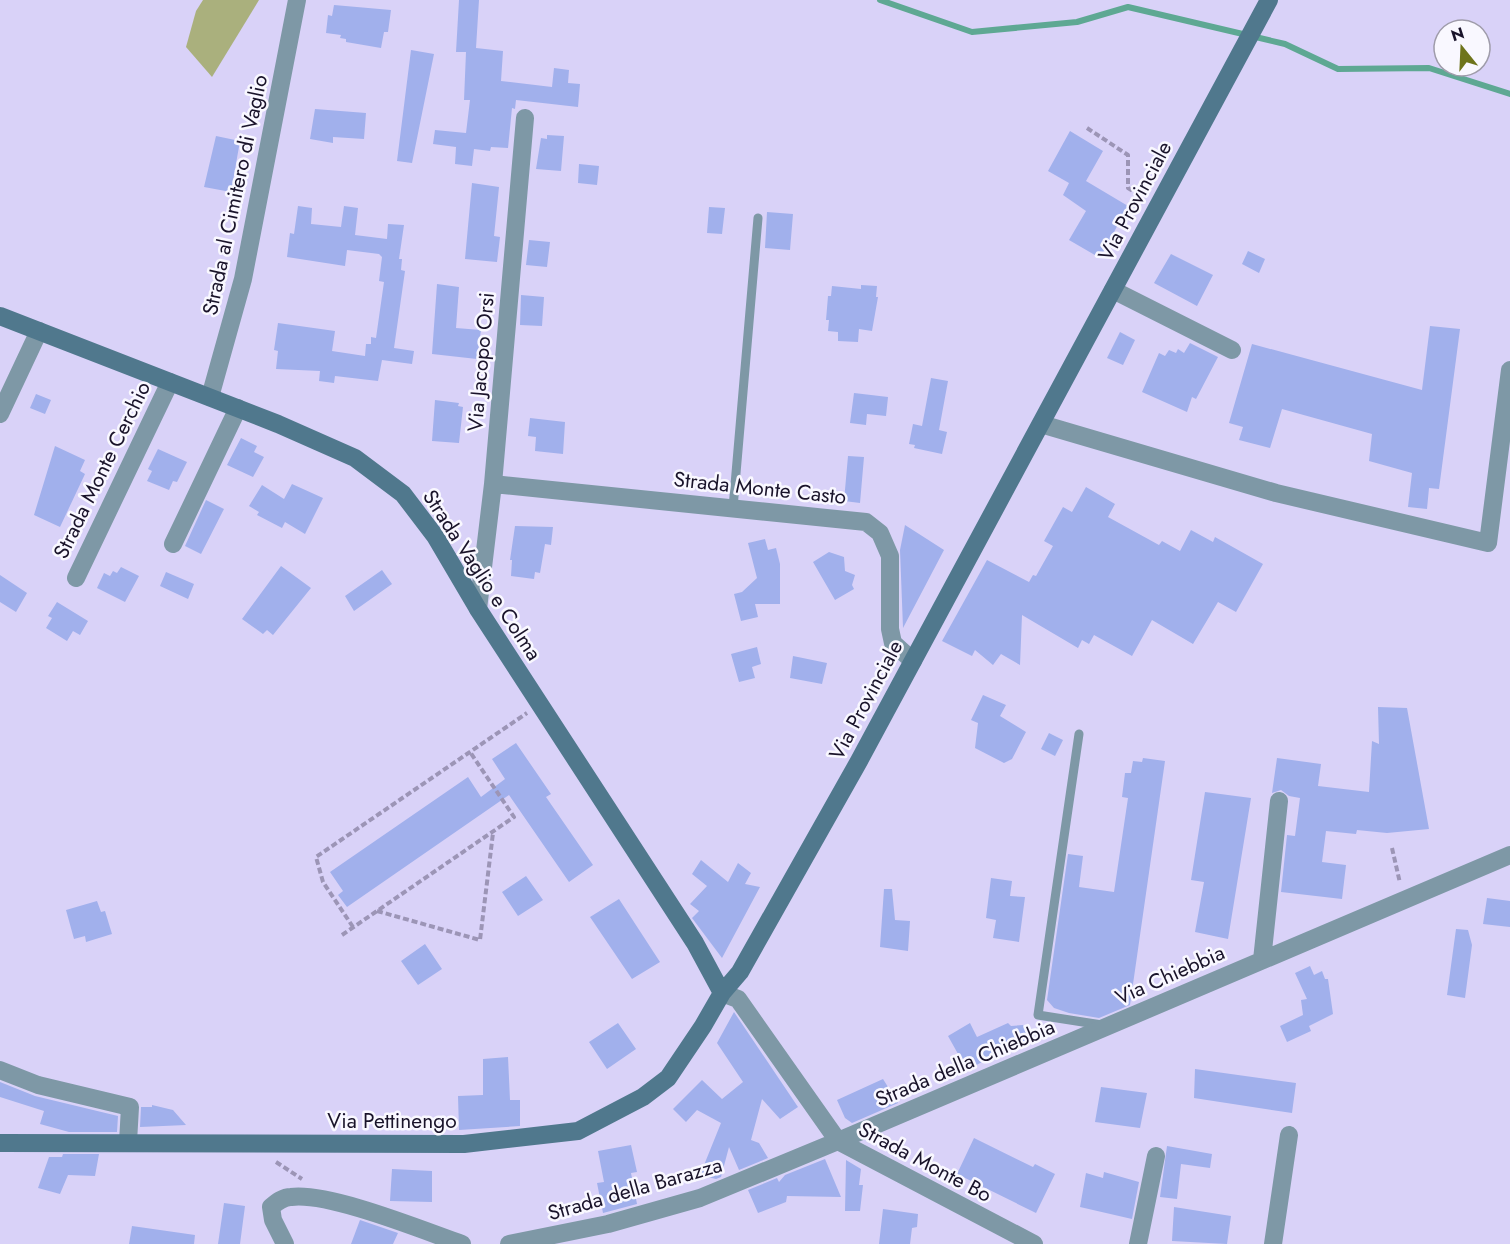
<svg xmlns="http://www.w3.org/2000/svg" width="1510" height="1244" font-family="Jost,sans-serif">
<rect width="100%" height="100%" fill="#d9d2f8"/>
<path fill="#aab07d" d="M 203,0 L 259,0 L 212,77 L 186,47 L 196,11 Z"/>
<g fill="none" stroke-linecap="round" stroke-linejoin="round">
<path stroke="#5ea893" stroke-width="6" d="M 880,0 L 972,32 L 1077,22 L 1128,7 L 1285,44 L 1338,69 L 1429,68 L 1510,94"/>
</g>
<path fill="#a1b0ec" d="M 459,0 L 479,0 L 476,48 L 503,51 L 501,81 L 552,87 L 554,68 L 569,70 L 568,83 L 580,84 L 578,107 L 516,100 L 515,109 L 512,108 L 508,148 L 491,147 L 490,151 L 474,149 L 472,166 L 455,164 L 456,147 L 433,144 L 435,130 L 466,133 L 470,100 L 464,100 L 466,52 L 456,52 Z
M 334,5 L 391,10 L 388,32 L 384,32 L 381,48 L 346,42 L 346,39 L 340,38 L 341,35 L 326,33 L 328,15 L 332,16 Z
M 411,50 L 434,54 L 412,163 L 397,161 Z
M 315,109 L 366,113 L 364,139 L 333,137 L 333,143 L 310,139 Z
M 1070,131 L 1103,151 L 1086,181 L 1128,206 L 1100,258 L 1069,240 L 1086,211 L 1063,195 L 1069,183 L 1048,171 Z
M 547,135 L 564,136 L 561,171 L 536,169 L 541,138 L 547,139 Z
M 216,136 L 240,141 L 231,192 L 204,187 Z
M 579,164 L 599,166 L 597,185 L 578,183 Z
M 472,183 L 499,187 L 494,236 L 500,237 L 497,262 L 465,259 Z
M 298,206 L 312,208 L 311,224 L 341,227 L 344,206 L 358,208 L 355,235 L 387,239 L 388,224 L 404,225 L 399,259 L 402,259 L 401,270 L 405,271 L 394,348 L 414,351 L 412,364 L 382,360 L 378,381 L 335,376 L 334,383 L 319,381 L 320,371 L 276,369 L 278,351 L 274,350 L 278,323 L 335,331 L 332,351 L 365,356 L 366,344 L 371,344 L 371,337 L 376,338 L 384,282 L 379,281 L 382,257 L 379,254 L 347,250 L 345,266 L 287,257 L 290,233 L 294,234 Z
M 709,207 L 725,208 L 722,234 L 707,233 Z
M 767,212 L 793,214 L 790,250 L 765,248 Z
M 529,240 L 550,242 L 547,267 L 526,265 Z
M 1248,251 L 1265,259 L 1259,273 L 1242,264 Z
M 1171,254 L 1213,275 L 1197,306 L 1154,283 Z
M 437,284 L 459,287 L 456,328 L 481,330 L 477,359 L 432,354 Z
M 861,285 L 877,286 L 876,297 L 878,297 L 872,331 L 859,329 L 858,342 L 838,341 L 838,332 L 828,331 L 829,320 L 826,320 L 828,296 L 831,296 L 832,286 L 861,289 Z
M 521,295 L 544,297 L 542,326 L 520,325 Z
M 1430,326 L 1460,329 L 1439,489 L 1429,488 L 1427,509 L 1408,507 L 1412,473 L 1369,461 L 1372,434 L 1282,409 L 1270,448 L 1239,440 L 1243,427 L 1229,423 L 1252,344 L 1422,390 Z
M 1120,332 L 1135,340 L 1123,365 L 1107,358 Z
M 1190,343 L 1218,357 L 1196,399 L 1192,397 L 1187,412 L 1142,392 L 1159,353 L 1165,356 L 1169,350 L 1176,353 L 1178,349 L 1184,353 Z
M 931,378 L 948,381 L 939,430 L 947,432 L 942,454 L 914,448 L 915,445 L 909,444 L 913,424 L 922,426 Z
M 854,393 L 888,397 L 886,416 L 867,414 L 866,425 L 850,423 Z
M 36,394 L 51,400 L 45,414 L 30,408 Z
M 435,400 L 459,403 L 458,406 L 463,407 L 459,443 L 432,441 Z
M 530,418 L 565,422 L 563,454 L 535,451 L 536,437 L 528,436 Z
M 241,438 L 257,446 L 254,452 L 264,457 L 253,477 L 227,465 Z
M 55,446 L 85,460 L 80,471 L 85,474 L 60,527 L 34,515 Z
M 158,449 L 187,462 L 177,482 L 173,481 L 169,490 L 147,481 L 152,471 L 148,469 Z
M 848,456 L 864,457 L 860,503 L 844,501 Z
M 292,484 L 323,498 L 305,534 L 285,522 L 282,528 L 257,515 L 259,512 L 249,506 L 262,485 L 284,499 Z
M 1086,487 L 1115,504 L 1108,517 L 1159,545 L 1162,541 L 1180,551 L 1191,530 L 1213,542 L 1215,537 L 1263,564 L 1236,612 L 1218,602 L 1193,644 L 1152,620 L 1132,656 L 1094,635 L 1089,644 L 1082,640 L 1078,648 L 1022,615 L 1020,665 L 1001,654 L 993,665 L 975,650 L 972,656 L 942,641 L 987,560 L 1029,582 L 1033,575 L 1036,576 L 1053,546 L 1044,541 L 1063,507 L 1072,512 Z
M 206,500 L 224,509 L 201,554 L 185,546 Z
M 905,525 L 944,550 L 903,628 L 900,550 Z
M 515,526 L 553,527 L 551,545 L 545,544 L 540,573 L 535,572 L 534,579 L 511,576 L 512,560 L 510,560 Z
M 765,539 L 768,550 L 776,548 L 780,564 L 780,604 L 755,604 L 758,617 L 741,621 L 734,594 L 742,592 L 757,578 L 748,543 Z
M 829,552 L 844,557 L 845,571 L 855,575 L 852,585 L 854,589 L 835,600 L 813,562 Z
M 281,566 L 311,588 L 273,635 L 267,630 L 263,634 L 242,619 Z
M 121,567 L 139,576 L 125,602 L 97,588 L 104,573 L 110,576 L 113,571 L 117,573 Z
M 382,570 L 392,584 L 354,611 L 345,596 Z
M 166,572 L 194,584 L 188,599 L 160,586 Z
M 0,575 L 27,593 L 16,612 L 0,602 Z
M 57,602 L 88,621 L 80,635 L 73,631 L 67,641 L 46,628 L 52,618 L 48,616 Z
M 757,647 L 761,664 L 752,667 L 755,678 L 739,682 L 731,654 Z
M 793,656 L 827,663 L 822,684 L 790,678 Z
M 983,695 L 1006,705 L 1000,716 L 1026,732 L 1012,759 L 1004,763 L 975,748 L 978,723 L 971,720 Z
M 1378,707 L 1407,708 L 1429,829 L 1387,833 L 1357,830 L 1356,834 L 1326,831 L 1322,862 L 1346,865 L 1342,899 L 1281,892 L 1287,835 L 1295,836 L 1300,798 L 1289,796 L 1281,790 L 1272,793 L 1277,758 L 1321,764 L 1318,786 L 1369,792 L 1372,741 L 1379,744 Z
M 1049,733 L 1063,740 L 1055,756 L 1041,749 Z
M 516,743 L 551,794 L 546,797 L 593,865 L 569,882 L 509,795 L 347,907 L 338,895 L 343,891 L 330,872 L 468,777 L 481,797 L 505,779 L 492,759 Z
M 1143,758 L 1165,761 L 1130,1005 L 1099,1018 L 1069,1013 L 1054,1008 L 1047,1000 L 1068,854 L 1083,856 L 1079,887 L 1114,892 L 1128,798 L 1122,797 L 1125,773 L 1131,773 L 1133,761 L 1142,762 Z
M 1205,792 L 1251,798 L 1228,939 L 1195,932 L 1204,882 L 1191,880 Z
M 701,860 L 728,882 L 738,863 L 751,873 L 745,884 L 760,887 L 722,958 L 692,918 L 699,911 L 690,904 L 707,886 L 692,874 Z
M 526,876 L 543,900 L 518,916 L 502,892 Z
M 991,878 L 1012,881 L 1010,896 L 1025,897 L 1019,942 L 993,938 L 996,920 L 986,918 Z
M 884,889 L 892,889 L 895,920 L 910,921 L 908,951 L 880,947 Z
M 1487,898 L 1510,901 L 1510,927 L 1483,924 Z
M 619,899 L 660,962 L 632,979 L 590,917 Z
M 97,901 L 101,912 L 105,911 L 112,934 L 86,942 L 85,936 L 74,939 L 66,910 Z
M 1456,929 L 1468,930 L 1472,945 L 1465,998 L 1447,995 Z
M 425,944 L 442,969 L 418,985 L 401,961 Z
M 1310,966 L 1314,975 L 1322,971 L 1325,979 L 1328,979 L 1333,1014 L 1309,1026 L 1311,1031 L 1287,1042 L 1280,1026 L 1303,1015 L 1301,1000 L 1307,999 L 1295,973 Z
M 734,1012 L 798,1107 L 780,1119 L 762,1099 L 751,1140 L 759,1143 L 768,1158 L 739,1170 L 729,1147 L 721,1177 L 716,1179 L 700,1175 L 721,1123 L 697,1110 L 686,1122 L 673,1109 L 702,1080 L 722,1099 L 743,1082 L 717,1043 Z
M 618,1023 L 636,1049 L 607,1069 L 589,1042 Z
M 970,1023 L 977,1037 L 1008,1023 L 1011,1026 L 1023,1025 L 1030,1042 L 1001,1052 L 967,1070 L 948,1036 Z
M 508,1057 L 510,1100 L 520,1100 L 520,1126 L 459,1130 L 458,1096 L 483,1095 L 483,1059 Z
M 1195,1069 L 1296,1083 L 1292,1113 L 1194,1098 Z
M 883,1079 L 898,1103 L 852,1123 L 845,1118 L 837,1100 Z
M 0,1082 L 35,1096 L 118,1116 L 117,1132 L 69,1132 L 40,1124 L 44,1111 L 0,1097 Z
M 1101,1087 L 1147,1093 L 1140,1128 L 1095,1122 Z
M 152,1105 L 173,1110 L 186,1125 L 140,1127 L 141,1107 L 152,1107 Z
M 974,1138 L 1033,1167 L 1035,1164 L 1055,1174 L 1036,1213 L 957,1174 Z
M 631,1145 L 637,1172 L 631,1173 L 637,1204 L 603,1213 L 597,1183 L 604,1182 L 598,1151 Z
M 1167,1146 L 1212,1154 L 1210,1168 L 1181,1164 L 1177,1199 L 1160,1197 Z
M 63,1154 L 99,1154 L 95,1176 L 68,1175 L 60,1194 L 38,1188 L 49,1157 L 62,1157 Z
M 825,1159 L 841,1197 L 787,1196 L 786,1202 L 758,1213 L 748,1190 L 777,1178 L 779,1182 L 785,1175 Z
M 846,1160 L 861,1169 L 859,1185 L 863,1185 L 860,1211 L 845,1211 Z
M 392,1169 L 432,1171 L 432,1202 L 390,1201 Z
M 1104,1172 L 1139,1182 L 1132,1219 L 1080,1207 L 1086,1173 L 1103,1178 Z
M 224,1203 L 245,1206 L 240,1244 L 218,1244 Z
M 1174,1207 L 1231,1216 L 1227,1244 L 1172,1241 Z
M 883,1209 L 918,1214 L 917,1227 L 912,1228 L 910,1244 L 879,1244 Z
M 360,1220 L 398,1233 L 393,1244 L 351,1244 Z
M 132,1226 L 195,1235 L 194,1244 L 129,1244 Z"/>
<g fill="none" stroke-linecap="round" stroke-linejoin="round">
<path stroke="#9c95b6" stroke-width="4" stroke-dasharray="6 3" stroke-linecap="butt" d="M 1087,128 L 1128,155 L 1128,188 L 1142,197
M 1392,848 L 1400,883
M 377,911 L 480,940 L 493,833
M 353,927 L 323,882 L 316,857 L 527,713
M 342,935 L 514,817 L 470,752
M 276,1162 L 302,1179"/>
<path stroke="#7e98a6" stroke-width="9" d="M 733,508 L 758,218
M 1079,734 L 1038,1015 L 1102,1025"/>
<path stroke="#7e98a6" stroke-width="18" d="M 1113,290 L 1232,350
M 210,397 L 243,279 L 297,0
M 0,414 L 39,331
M 1041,424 L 1276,493 L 1488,543 L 1510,370
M 493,484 L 866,522 L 880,533 L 890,556 L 890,629 L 893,643 L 913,661
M 173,544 L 238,408
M 76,578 L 170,382
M 478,609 L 493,484 L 525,118
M 1262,960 L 1279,801
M 722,993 L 738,999 L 838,1141 L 1034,1244
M 0,1070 L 38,1085 L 130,1107 L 128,1142
M 285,1244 L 273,1220 L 271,1207 C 277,1202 283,1197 291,1197 C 329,1192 422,1230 462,1244
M 509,1244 L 608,1224 L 700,1198 L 838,1141 L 1510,855
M 1138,1244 L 1156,1156
M 1273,1244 L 1289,1135"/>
<path stroke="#50788d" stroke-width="18" d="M 0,316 L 278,424 L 355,458 L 403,494 L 435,536 L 478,609 L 695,943 L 722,993
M 0,1143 L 464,1144 L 578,1131 L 643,1097 L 668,1078 L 703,1026 L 722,993 L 740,972 L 859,761 L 1269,0"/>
</g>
<g text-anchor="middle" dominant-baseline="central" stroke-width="5" stroke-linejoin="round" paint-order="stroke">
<g font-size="21" fill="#19132a" stroke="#f9f8ff">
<text transform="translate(235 195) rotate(-78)">Strada al Cimitero di Vaglio</text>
<text transform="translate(1135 201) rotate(-62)">Via Provinciale</text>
<text transform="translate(481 362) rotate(-85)">Via Jacopo Orsi</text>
<text transform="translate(102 470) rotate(-64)">Strada Monte Cerchio</text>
<text transform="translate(760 488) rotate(6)">Strada Monte Casto</text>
<text transform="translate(482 575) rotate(57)">Strada Vaglio e Colma</text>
<text transform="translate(866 700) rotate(-62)">Via Provinciale</text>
<text transform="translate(1170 975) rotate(-24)">Via Chiebbia</text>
<text transform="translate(965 1063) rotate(-23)">Strada della Chiebbia</text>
<text x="392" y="1121">Via Pettinengo</text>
<text transform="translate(925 1162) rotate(28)">Strada Monte Bo</text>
<text transform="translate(635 1189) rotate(-16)">Strada della Barazza</text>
</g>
</g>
<g transform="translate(1462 48) rotate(342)"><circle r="28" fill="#f9f8ff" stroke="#9f9caa" stroke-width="1.5"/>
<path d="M0-4.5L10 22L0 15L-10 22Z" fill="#6e741b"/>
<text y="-9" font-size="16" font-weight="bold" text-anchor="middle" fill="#19132a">N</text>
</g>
</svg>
